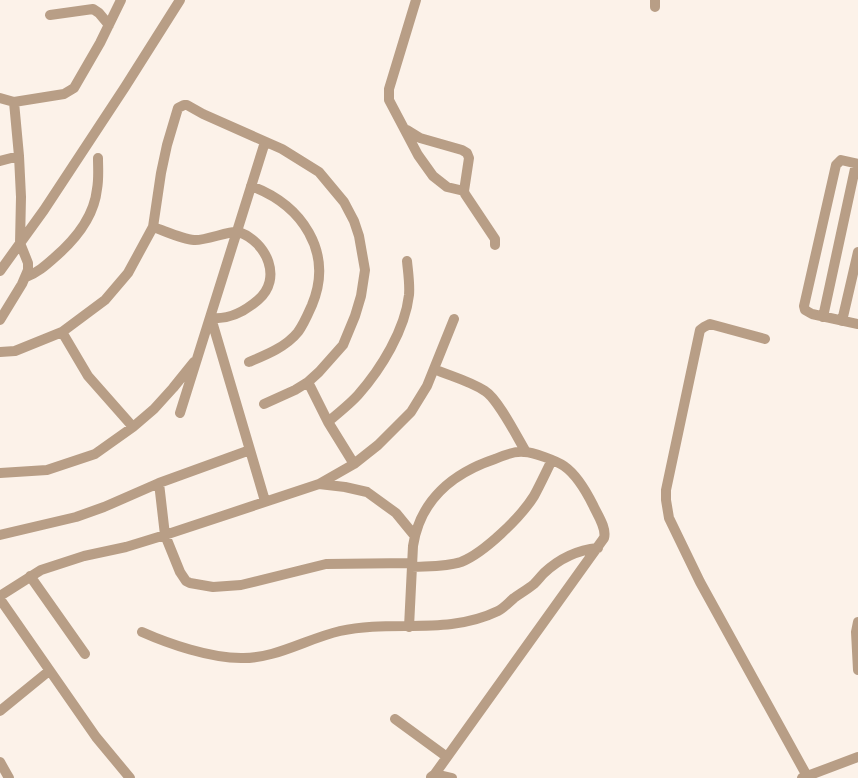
<svg xmlns="http://www.w3.org/2000/svg" width="858" height="778" font-family="Roboto,sans-serif">
<rect width="100%" height="100%" fill="#fcf2e9"/>
<g fill="none" stroke-linecap="round" stroke-linejoin="round">
<path stroke="#b89e86" stroke-width="10" d="M 416,0 L 389,89 L 389,100 L 418,155 L 433,176 L 447,187 L 464,191
M 655,7 L 655,0
M 50,15 L 93,9 L 99,13 L 109,25
M 0,98 L 14,102 L 64,94 L 74,88 L 100,43 L 121,0
M 407,130 L 420,138 L 462,150 L 467,153 L 469,158 L 464,191 L 465,194 L 495,239 L 495,245
M 0,161 L 19,156
M 858,164 L 841,160 L 836,165 L 804,306 L 805,310 L 812,314 L 858,324
M 0,271 L 44,210 L 125,87 L 180,0
M 26,277 C 37,273 45,266 54,258 C 75,240 94,218 97,189 C 99,179 98,168 98,158
M 823,317 L 856,164
M 0,320 L 22,284 L 28,270 L 28,263 L 20,243 L 21,197 L 19,156 L 14,102
M 842,321 L 858,252
M 62,332 L 88,376 L 133,427
M 765,339 L 710,324 L 704,327 L 700,330 L 666,490 L 666,500 L 669,518 L 700,582 L 807,776
M 0,352 L 15,351 L 62,332 L 105,300 L 128,273 L 153,227 L 161,173 L 167,145 L 178,108 L 184,105 L 187,105 L 203,114 L 282,149 L 319,172 L 344,202 L 354,221 L 359,236 L 365,270 L 361,296 L 355,316 L 343,345 L 319,372 L 308,382 L 295,390 L 264,404
M 249,362 C 266,355 286,347 298,332 C 304,324 308,314 312,305 C 334,252 302,205 251,186
M 434,369 C 450,376 470,381 485,391 C 498,399 517,437 526,452
M 308,382 L 328,422 L 354,464
M 180,413 L 265,142
M 328,422 C 338,413 349,405 358,395 C 381,369 405,330 409,295 C 410,284 408,272 407,261
M 250,450 L 265,501
M 0,473 L 47,470 L 95,454 L 133,427 L 154,409 L 173,388 L 194,362
M 159,483 L 165,535 L 180,572 L 186,581 L 190,583 L 213,587 L 241,585 L 326,564 L 412,563
M 319,484 L 345,487 L 367,492 L 396,513 L 414,535
M 0,535 L 76,517 L 104,507 L 159,483 L 250,450 L 211,318 C 229,320 244,312 258,300 C 283,279 267,242 239,232 C 231,230 205,241 194,240 C 182,239 165,231 153,227
M 412,567 C 428,566 446,567 461,562 C 484,553 521,517 534,496 C 540,485 546,472 552,460
M 30,576 L 85,654
M 0,596 L 41,570 L 84,556 L 126,547 L 165,535 L 319,484 L 354,464 L 378,445 L 411,412 L 427,386 L 454,319
M 0,599 L 96,737 L 130,778
M 858,622 L 856,632 L 858,670
M 409,627 L 413,546 C 420,500 453,473 495,459 C 504,455 515,451 524,452 C 533,452 557,461 564,466 C 577,475 586,491 593,505 C 597,514 607,528 604,538 L 432,778
M 142,632 C 169,644 210,658 241,658 C 275,659 306,639 340,631 C 393,619 446,636 498,611 C 504,608 509,602 514,598 C 521,593 528,589 534,584 C 538,580 541,576 544,573 C 560,558 577,550 598,548
M 0,711 L 49,671
M 395,719 L 447,757
M 0,762 L 9,778
M 431,777 L 435,774 L 452,778
M 802,778 L 858,757"/>
</g>
</svg>
